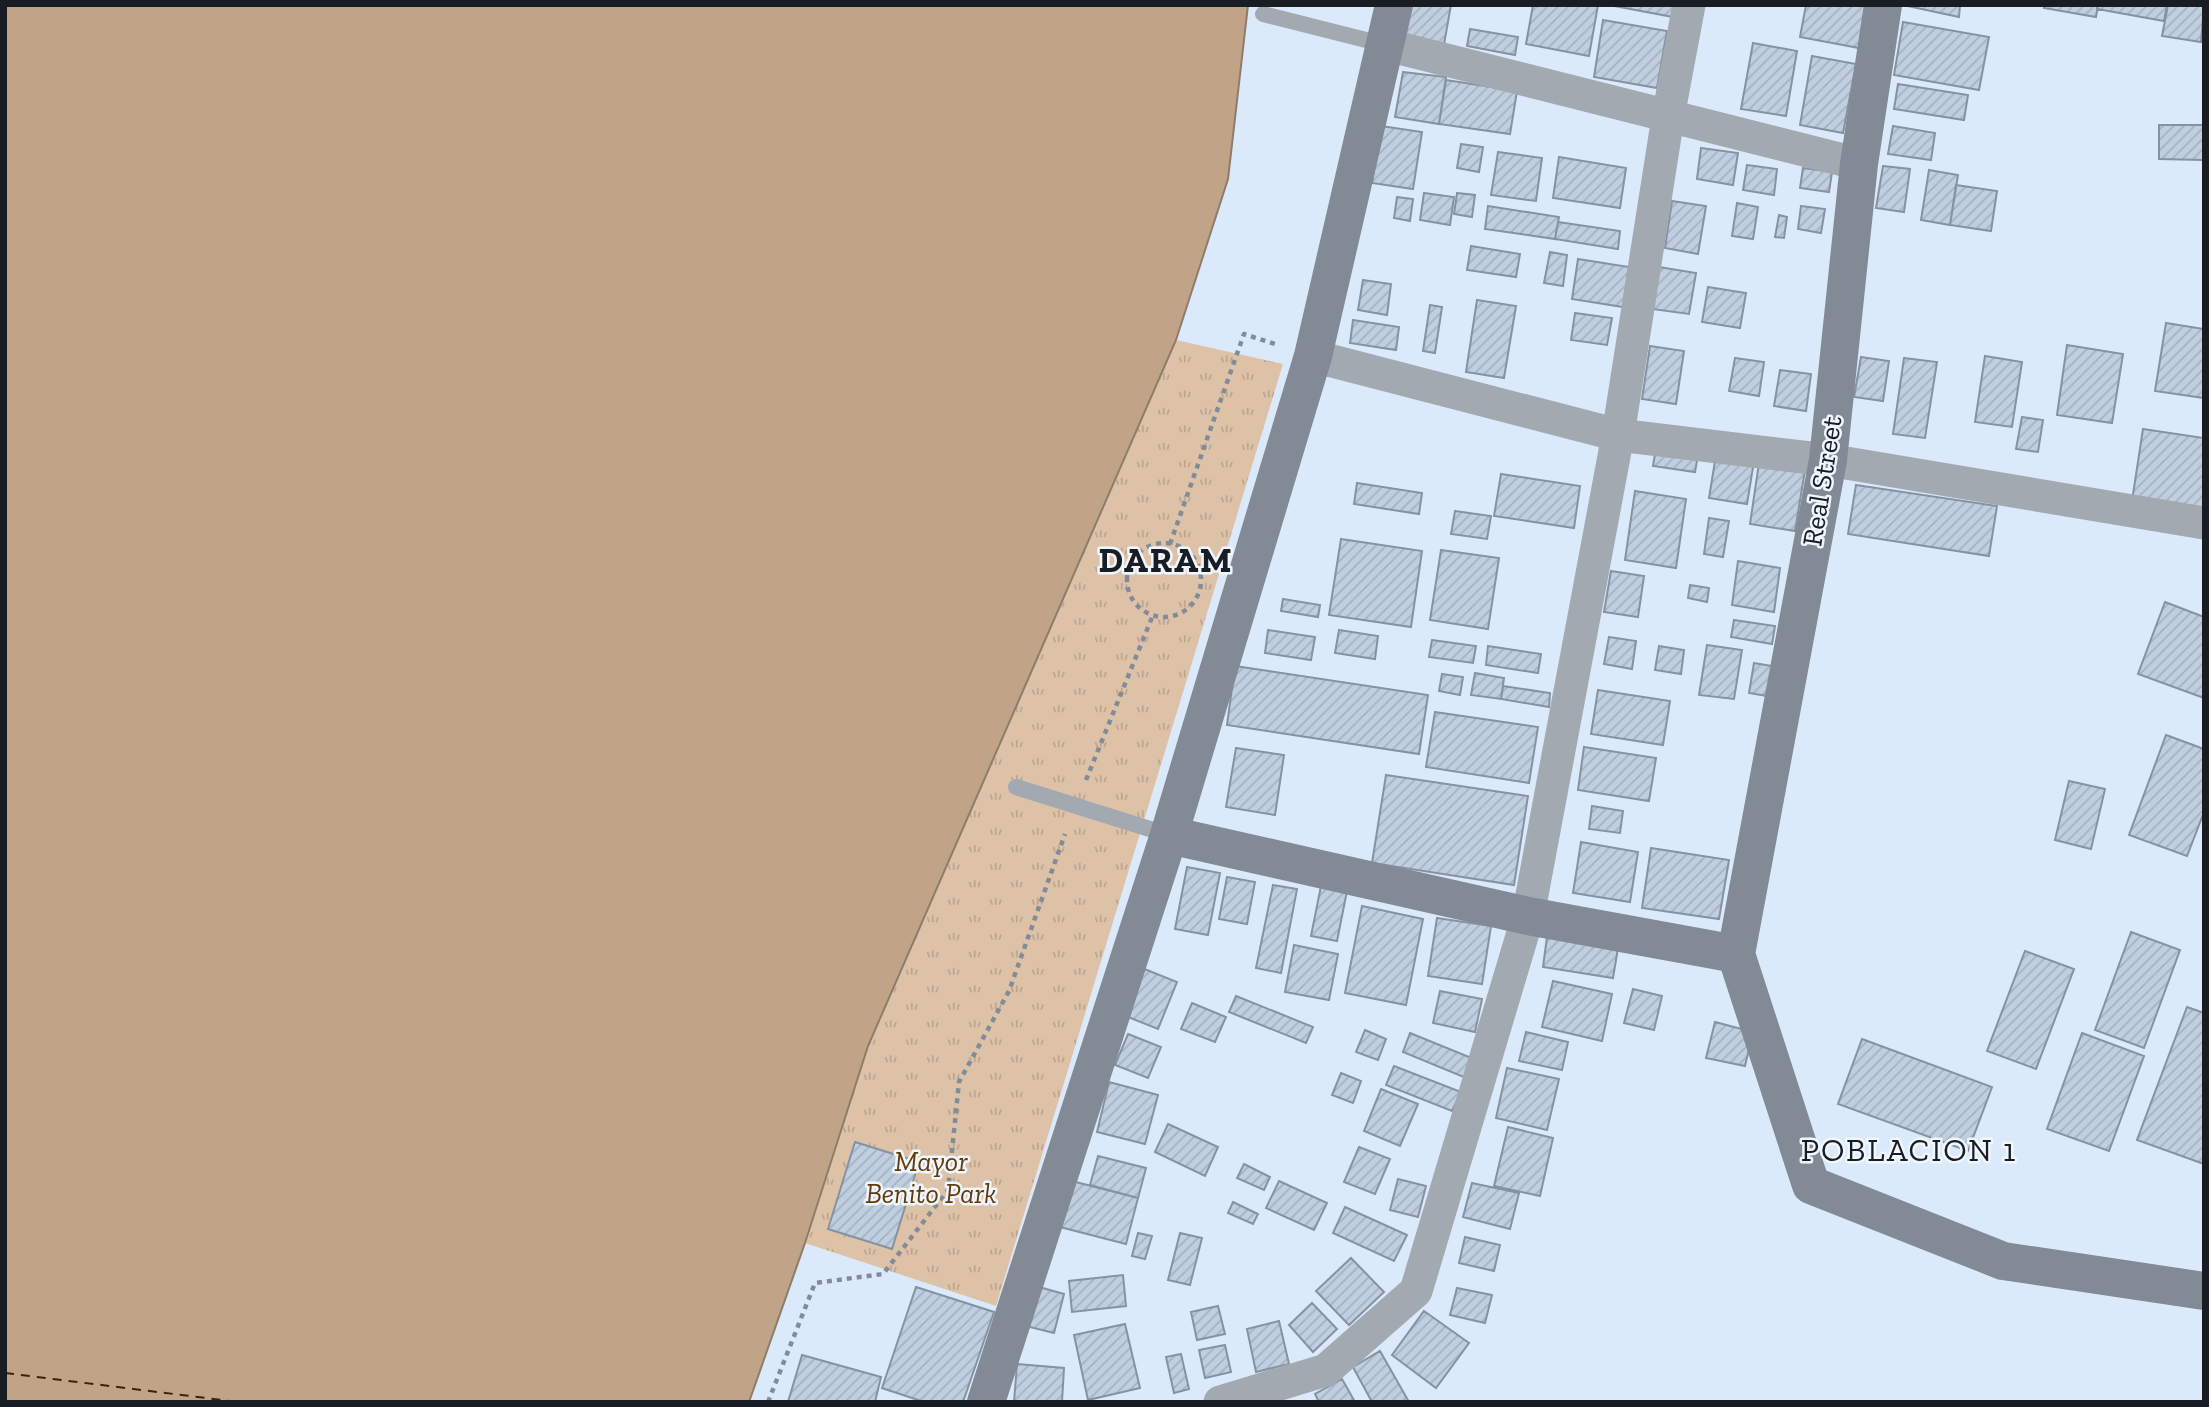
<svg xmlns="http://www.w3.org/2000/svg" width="2209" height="1407" font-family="'Zilla Slab',serif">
<defs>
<pattern id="park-tufts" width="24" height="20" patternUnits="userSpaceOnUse" patternTransform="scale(1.75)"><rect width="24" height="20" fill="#ddc2a8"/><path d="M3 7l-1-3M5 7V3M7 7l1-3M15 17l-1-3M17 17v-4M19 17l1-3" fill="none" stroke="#bda690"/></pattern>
<pattern id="building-hatch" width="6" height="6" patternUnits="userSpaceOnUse" patternTransform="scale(1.75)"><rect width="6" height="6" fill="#c0cfe0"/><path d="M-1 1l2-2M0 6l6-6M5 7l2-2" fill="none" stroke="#a4b1c0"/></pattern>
</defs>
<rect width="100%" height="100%" fill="#dbeafb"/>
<path fill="url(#park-tufts)" d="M 1176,340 L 1283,364 L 996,1306 L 805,1243 L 868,1046 Z"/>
<path fill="#c1a488" stroke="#8e7c6a" stroke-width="2" d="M 5,5 L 1248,5 L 1228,179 L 1176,340 L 868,1046 L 805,1243 L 749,1402 L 5,1402 Z"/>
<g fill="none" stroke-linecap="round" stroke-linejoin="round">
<path stroke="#402200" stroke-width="2" stroke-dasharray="9 7" stroke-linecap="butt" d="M 5,1373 L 238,1402"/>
</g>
<path fill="url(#building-hatch)" stroke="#8592a2" stroke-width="2" d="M 1407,5 L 1451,5 L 1443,50 L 1400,42 Z
M 1533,5 L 1598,5 L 1589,56 L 1526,44 Z
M 1609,5 L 1675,5 L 1673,17 Z
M 1806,5 L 1867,5 L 1859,48 L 1800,37 Z
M 1903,5 L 1960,5 L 1959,17 Z
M 2044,5 L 2098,5 L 2096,17 L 2044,8 Z
M 2098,5 L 2167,5 L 2164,21 L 2097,9 Z
M 2168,5 L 2204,5 L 2201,42 L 2162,36 Z
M 1603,20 L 1667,31 L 1657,88 L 1594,77 Z
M 1903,22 L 1989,37 L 1979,90 L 1894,75 Z
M 1470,29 L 1518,37 L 1515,55 L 1467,46 Z
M 1753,43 L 1797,51 L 1786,116 L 1741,109 Z
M 1812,56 L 1856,64 L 1843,133 L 1800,125 Z
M 1403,72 L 1446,77 L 1439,124 L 1395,117 Z
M 1446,80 L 1517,91 L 1510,134 L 1439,124 Z
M 1898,84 L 1968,95 L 1964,120 L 1894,109 Z
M 2159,125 L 2204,125 L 2203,160 L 2159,159 Z
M 1381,126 L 1422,132 L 1413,189 L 1372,183 Z
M 1893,126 L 1935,133 L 1931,160 L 1888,154 Z
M 1461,144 L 1483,147 L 1479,172 L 1457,168 Z
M 1701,148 L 1738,153 L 1733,185 L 1697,179 Z
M 1498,152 L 1542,158 L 1536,201 L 1491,195 Z
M 1559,157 L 1626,168 L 1620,208 L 1553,198 Z
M 1747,165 L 1777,169 L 1774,195 L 1743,190 Z
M 1883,166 L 1910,169 L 1904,212 L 1876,208 Z
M 1803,168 L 1832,172 L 1829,192 L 1800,188 Z
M 1929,170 L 1958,175 L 1950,225 L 1921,220 Z
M 1956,185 L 1997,191 L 1991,231 L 1950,225 Z
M 1424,193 L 1454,197 L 1450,225 L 1420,220 Z
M 1457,193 L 1475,195 L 1472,217 L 1454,214 Z
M 1397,197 L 1413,199 L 1410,221 L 1394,218 Z
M 1672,201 L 1706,206 L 1698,254 L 1665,248 Z
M 1737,203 L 1758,207 L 1753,239 L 1732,236 Z
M 1488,206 L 1559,217 L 1555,239 L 1485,229 Z
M 1801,206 L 1825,209 L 1821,233 L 1798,229 Z
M 1779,215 L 1787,217 L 1784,238 L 1775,237 Z
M 1558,222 L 1620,231 L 1618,249 L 1555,239 Z
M 1471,246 L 1520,254 L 1516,277 L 1467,270 Z
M 1550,252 L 1567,255 L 1563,286 L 1544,283 Z
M 1578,259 L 1629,267 L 1623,307 L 1572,299 Z
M 1659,267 L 1696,273 L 1689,314 L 1652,309 Z
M 1363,280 L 1391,284 L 1387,315 L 1358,310 Z
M 1708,287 L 1746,293 L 1740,328 L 1702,322 Z
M 1477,300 L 1516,306 L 1504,378 L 1466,372 Z
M 1430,305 L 1442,307 L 1435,353 L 1423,351 Z
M 1575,313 L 1612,318 L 1607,345 L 1571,340 Z
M 1353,320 L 1399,327 L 1396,350 L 1350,343 Z
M 2166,323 L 2204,329 L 2204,398 L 2155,391 Z
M 2067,345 L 2123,354 L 2112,423 L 2057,415 Z
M 1650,346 L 1684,351 L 1676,404 L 1642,399 Z
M 1985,356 L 2022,362 L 2012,427 L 1975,422 Z
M 1861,357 L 1889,361 L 1883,401 L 1854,397 Z
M 1735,358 L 1764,362 L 1759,396 L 1729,391 Z
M 1904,358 L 1937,362 L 1925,438 L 1893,434 Z
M 1780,370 L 1811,374 L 1806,411 L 1774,406 Z
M 2022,417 L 2043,420 L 2038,452 L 2016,449 Z
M 2143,429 L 2204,438 L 2204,512 L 2132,501 Z
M 1656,448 L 1698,455 L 1695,472 L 1653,466 Z
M 1716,455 L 1754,461 L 1747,504 L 1709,498 Z
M 1759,463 L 1805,470 L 1795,531 L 1750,524 Z
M 1501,474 L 1580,486 L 1574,528 L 1494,516 Z
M 1357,483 L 1422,493 L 1419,514 L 1354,504 Z
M 1856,485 L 1997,506 L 1989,556 L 1848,534 Z
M 1635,491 L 1686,499 L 1676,568 L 1625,560 Z
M 1455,511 L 1491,516 L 1487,539 L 1451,534 Z
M 1709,518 L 1729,521 L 1723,557 L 1704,554 Z
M 1341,539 L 1422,551 L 1411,627 L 1329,615 Z
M 1441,550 L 1499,558 L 1488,629 L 1430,620 Z
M 1738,561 L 1780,568 L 1774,612 L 1732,605 Z
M 1611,571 L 1644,576 L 1638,617 L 1604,612 Z
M 1690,585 L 1709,588 L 1707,602 L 1688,598 Z
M 1283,599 L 1320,605 L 1318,617 L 1281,611 Z
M 2165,602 L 2204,617 L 2204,698 L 2138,674 Z
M 1734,620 L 1775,626 L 1772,644 L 1731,637 Z
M 1268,630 L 1315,637 L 1311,660 L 1265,653 Z
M 1339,630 L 1378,636 L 1375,659 L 1335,653 Z
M 1609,637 L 1636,641 L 1632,669 L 1604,664 Z
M 1432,640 L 1476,646 L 1473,663 L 1429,657 Z
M 1707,645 L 1742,650 L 1734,699 L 1699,695 Z
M 1488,646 L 1541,654 L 1538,673 L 1486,665 Z
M 1659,646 L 1684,650 L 1681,674 L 1655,670 Z
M 1754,663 L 1778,667 L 1773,697 L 1749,693 Z
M 1235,666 L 1428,695 L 1419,754 L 1227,725 Z
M 1475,673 L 1504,678 L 1501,699 L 1471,695 Z
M 1442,674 L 1463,677 L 1460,695 L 1439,691 Z
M 1503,686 L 1550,693 L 1549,707 L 1501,699 Z
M 1598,690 L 1670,701 L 1663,745 L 1591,734 Z
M 1435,712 L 1538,727 L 1529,783 L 1426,767 Z
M 2166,735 L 2204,749 L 2204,812 L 2187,856 L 2129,835 Z
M 1584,747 L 1656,758 L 1649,801 L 1578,790 Z
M 1236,748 L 1284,755 L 1275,815 L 1226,807 Z
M 1386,775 L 1528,796 L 1514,885 L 1372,863 Z
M 2069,781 L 2105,789 L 2091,849 L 2055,840 Z
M 1592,806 L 1623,811 L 1620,833 L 1589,829 Z
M 1581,842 L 1638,852 L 1630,902 L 1573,893 Z
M 1651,848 L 1729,860 L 1719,919 L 1642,908 Z
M 1187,867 L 1220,873 L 1208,935 L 1175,929 Z
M 1227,877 L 1255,882 L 1247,924 L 1219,919 Z
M 1273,885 L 1297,889 L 1281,973 L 1256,968 Z
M 1321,886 L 1347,891 L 1337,941 L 1311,936 Z
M 1362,906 L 1423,919 L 1406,1005 L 1345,993 Z
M 1437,918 L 1491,926 L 1482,984 L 1428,976 Z
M 2131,932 L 2180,950 L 2144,1048 L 2095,1030 Z
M 1547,937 L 1618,948 L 1613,978 L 1543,967 Z
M 1294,945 L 1338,954 L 1329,1000 L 1285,992 Z
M 2025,951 L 2074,969 L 2036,1069 L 1987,1051 Z
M 1142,968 L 1177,982 L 1158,1029 L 1123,1015 Z
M 1553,981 L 1612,994 L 1602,1041 L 1542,1027 Z
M 1633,989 L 1662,996 L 1654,1030 L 1624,1023 Z
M 1440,991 L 1482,999 L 1475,1032 L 1433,1023 Z
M 1236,996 L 1313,1027 L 1306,1043 L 1229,1012 Z
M 1192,1003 L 1226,1017 L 1215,1042 L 1181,1029 Z
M 2187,1007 L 2204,1013 L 2204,1164 L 2137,1140 Z
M 1715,1022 L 1753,1032 L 1745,1066 L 1706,1058 Z
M 1365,1030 L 1386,1039 L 1378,1060 L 1356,1052 Z
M 1526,1032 L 1568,1042 L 1562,1070 L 1519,1061 Z
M 1410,1033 L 1474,1059 L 1466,1078 L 1403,1052 Z
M 2082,1033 L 2144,1056 L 2109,1151 L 2047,1129 Z
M 1128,1034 L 1161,1047 L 1148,1078 L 1115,1065 Z
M 1862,1039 L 1992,1087 L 1968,1151 L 1838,1104 Z
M 1394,1066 L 1461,1092 L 1452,1111 L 1386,1085 Z
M 1507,1068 L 1559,1079 L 1547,1130 L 1496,1118 Z
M 1341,1073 L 1361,1081 L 1353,1103 L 1332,1095 Z
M 1109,1082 L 1158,1095 L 1145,1144 L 1097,1132 Z
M 1381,1089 L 1418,1104 L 1400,1146 L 1364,1131 Z
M 1168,1124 L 1218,1147 L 1205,1176 L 1155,1152 Z
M 1508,1127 L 1553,1138 L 1540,1196 L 1494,1186 Z
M 855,1142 L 919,1162 L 892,1249 L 828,1229 Z
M 1359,1147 L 1390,1159 L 1375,1194 L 1344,1182 Z
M 1098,1156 L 1146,1168 L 1138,1198 L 1090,1185 Z
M 1244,1164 L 1270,1177 L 1264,1190 L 1237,1178 Z
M 1398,1179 L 1426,1186 L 1418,1217 L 1390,1210 Z
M 1068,1180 L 1138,1198 L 1126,1244 L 1056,1226 Z
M 1279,1181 L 1327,1203 L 1314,1230 L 1266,1208 Z
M 1472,1183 L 1519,1193 L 1510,1229 L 1463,1217 Z
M 1233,1202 L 1258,1214 L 1253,1224 L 1228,1213 Z
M 1345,1207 L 1407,1235 L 1394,1261 L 1333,1233 Z
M 1138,1233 L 1152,1236 L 1145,1259 L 1132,1256 Z
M 1180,1233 L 1202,1238 L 1190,1285 L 1168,1280 Z
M 1465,1237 L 1500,1245 L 1494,1271 L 1459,1263 Z
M 1351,1258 L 1384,1292 L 1349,1325 L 1316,1291 Z
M 1123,1275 L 1126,1306 L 1072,1312 L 1069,1281 Z
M 1032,1285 L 1064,1294 L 1054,1333 L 1022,1325 Z
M 916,1287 L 994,1312 L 963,1402 L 924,1402 L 882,1388 Z
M 1457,1288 L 1492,1295 L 1485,1323 L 1450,1315 Z
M 1312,1303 L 1337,1329 L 1313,1352 L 1289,1325 Z
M 1218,1306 L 1225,1334 L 1197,1340 L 1191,1312 Z
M 1424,1311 L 1469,1343 L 1436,1388 L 1392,1355 Z
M 1279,1321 L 1289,1364 L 1256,1372 L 1247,1329 Z
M 1125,1324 L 1140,1388 L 1088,1400 L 1074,1335 Z
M 1225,1345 L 1231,1372 L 1205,1378 L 1199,1350 Z
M 1380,1351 L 1409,1402 L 1372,1402 L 1353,1367 Z
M 1181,1354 L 1189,1389 L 1174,1393 L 1166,1357 Z
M 802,1355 L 881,1377 L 875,1402 L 788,1402 Z
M 1017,1364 L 1064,1368 L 1062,1402 L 1014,1402 Z
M 1342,1379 L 1355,1402 L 1319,1402 L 1315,1394 Z"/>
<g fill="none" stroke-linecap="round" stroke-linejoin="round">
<path stroke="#828c98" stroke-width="4.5" stroke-dasharray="5 5" stroke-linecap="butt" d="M1127 580a37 37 0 1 1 74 0a37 37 0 1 1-74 0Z
M 1170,544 L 1244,334 L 1275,344
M 1086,780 L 1153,615
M 768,1402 L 815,1283 L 883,1274 L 948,1190 L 959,1082 L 1009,991 L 1065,834"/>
<path stroke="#a2a9b0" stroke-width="16" d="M 1263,14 L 1386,45
M 1016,787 L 1169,835"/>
<path stroke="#a2a9b0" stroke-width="33" d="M 1387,45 L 1859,164
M 1313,356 L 1618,435 L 1828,460 L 2204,523
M 1220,1402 L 1326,1370 L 1416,1291 L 1528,916 L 1618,435 L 1668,117 L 1689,5"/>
<path stroke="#818a95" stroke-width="38" d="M 1883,5 L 1859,164 L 1828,460 L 1736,954 L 1811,1185 L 2003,1261 L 2204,1291
M 1169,835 L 1528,916 L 1736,954
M 986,1402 L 1169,835 L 1313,356 L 1394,5"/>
</g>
<g text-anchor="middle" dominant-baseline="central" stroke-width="5" stroke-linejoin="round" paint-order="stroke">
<g font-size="28" fill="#181d23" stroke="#f0f6fd">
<text transform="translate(1822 481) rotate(-81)">Real Street</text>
</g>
<g font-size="28" font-style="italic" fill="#633b0a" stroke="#f0f6fd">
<text x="931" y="1161">Mayor<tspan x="931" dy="32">Benito Park</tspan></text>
</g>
<g font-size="32" letter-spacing="2" fill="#181d23" stroke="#f0f6fd">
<text x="1909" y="1150">POBLACION 1</text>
</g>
<g font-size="35" font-weight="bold" letter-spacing="2" fill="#181d23" stroke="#f0f6fd">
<text x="1166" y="560">DARAM</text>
</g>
</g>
<rect width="2209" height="1407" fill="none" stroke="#181d23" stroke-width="14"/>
</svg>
